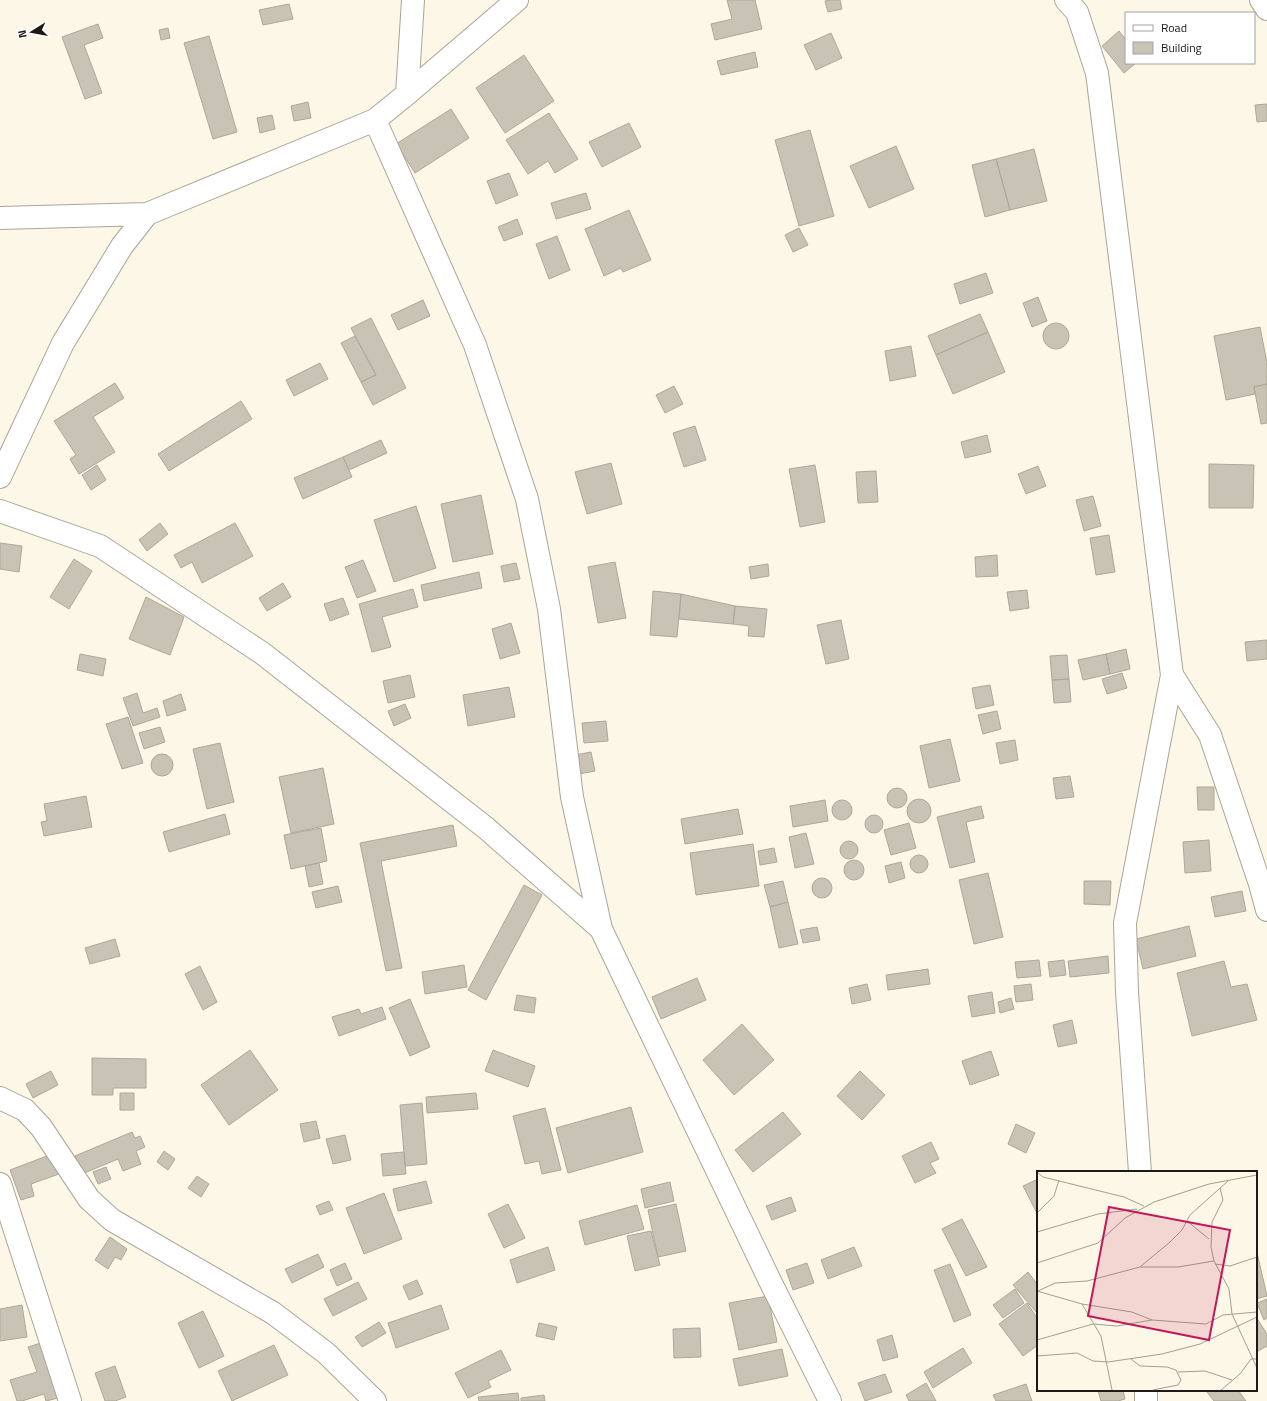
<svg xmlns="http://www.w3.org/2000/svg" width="1267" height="1401" font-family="'Titillium Web',sans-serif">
<rect width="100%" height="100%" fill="#fcf7e7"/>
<path fill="#c8c3b4" stroke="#ada899" d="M 727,0 L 755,0 L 762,29 L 715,40 L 711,24 L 732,19 Z
M 831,0 L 840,0 L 842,9 L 828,12 L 825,1 Z
M 289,4 L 293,19 L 263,25 L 259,10 Z
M 98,24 L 103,38 L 84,45 L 102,93 L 85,99 L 62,37 Z
M 168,28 L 170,38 L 161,40 L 159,30 Z
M 1119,31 L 1126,40 L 1126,63 L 1136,63 L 1124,73 L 1102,46 Z
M 831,33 L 842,58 L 816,70 L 804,45 Z
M 209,36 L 237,132 L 213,139 L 184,43 Z
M 755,52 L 758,67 L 721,75 L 717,61 Z
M 524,55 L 554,101 L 505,133 L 476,88 Z
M 308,102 L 311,118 L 294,121 L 291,106 Z
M 1267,104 L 1267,121 L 1257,122 L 1255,105 Z
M 451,109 L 469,138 L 415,173 L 396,144 Z
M 549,113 L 578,159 L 555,173 L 548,161 L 528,174 L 506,140 Z
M 272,115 L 275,129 L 260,133 L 257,118 Z
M 629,123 L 641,147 L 602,167 L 589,142 Z
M 810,130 L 834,216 L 799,226 L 775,140 Z
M 896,146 L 914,189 L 869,208 L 850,166 Z
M 1034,149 L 1047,201 L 1010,210 L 996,159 Z
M 996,159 L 1010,210 L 985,217 L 972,165 Z
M 509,173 L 518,195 L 496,204 L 487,181 Z
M 586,193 L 591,209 L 556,219 L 551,203 Z
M 629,210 L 651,260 L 623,272 L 621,268 L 604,276 L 585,229 Z
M 517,219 L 523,234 L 504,241 L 498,227 Z
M 799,228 L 808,245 L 793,252 L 785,235 Z
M 557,236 L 570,270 L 549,279 L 536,244 Z
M 986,273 L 993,293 L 960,304 L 954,284 Z
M 1038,297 L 1047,321 L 1032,327 L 1023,303 Z
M 423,300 L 430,316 L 398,330 L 391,315 Z
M 980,314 L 988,332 L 936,355 L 928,336 Z
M 371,318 L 406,388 L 373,405 L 361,382 L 376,375 L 351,328 Z
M1043 336a13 13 0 1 1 26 0a13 13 0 1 1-26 0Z
M 1260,327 L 1267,363 L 1267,384 L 1254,387 L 1255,394 L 1226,400 L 1214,336 Z
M 988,332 L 1005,372 L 953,394 L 936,355 Z
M 355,336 L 376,375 L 361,382 L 341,343 Z
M 911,346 L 916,376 L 890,381 L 885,351 Z
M 320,363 L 328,379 L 294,396 L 286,380 Z
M 115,383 L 124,398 L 93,417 L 115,452 L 79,474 L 70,459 L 76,455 L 54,421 Z
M 1267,384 L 1267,423 L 1261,424 L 1254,387 Z
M 674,386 L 683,404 L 665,413 L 656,395 Z
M 241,401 L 252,419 L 169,471 L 158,454 Z
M 695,426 L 706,460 L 684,467 L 673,433 Z
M 987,435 L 991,452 L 965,458 L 961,442 Z
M 381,440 L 387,453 L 349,470 L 343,457 Z
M 343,457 L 352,477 L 303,499 L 294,478 Z
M 611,463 L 622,504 L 587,514 L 575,472 Z
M 1209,464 L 1254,465 L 1253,508 L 1209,508 Z
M 97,465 L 106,480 L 91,490 L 82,475 Z
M 815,465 L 825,522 L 800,527 L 789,469 Z
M 1038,466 L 1046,486 L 1026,494 L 1018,474 Z
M 876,471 L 878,502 L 858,503 L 856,472 Z
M 481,495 L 493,554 L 453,562 L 441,504 Z
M 1093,496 L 1101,526 L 1084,531 L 1076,500 Z
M 416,506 L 436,568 L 394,582 L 374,520 Z
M 160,523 L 168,534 L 147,551 L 139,540 Z
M 235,523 L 253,556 L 202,583 L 192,562 L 181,568 L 174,555 Z
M 1109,535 L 1115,572 L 1096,575 L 1090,538 Z
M 0,543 L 22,546 L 19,572 L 0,569 Z
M 997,555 L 998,576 L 976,577 L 975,557 Z
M 74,559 L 92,571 L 69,609 L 50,597 Z
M 363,560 L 376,591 L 357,598 L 345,567 Z
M 615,562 L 626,618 L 598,623 L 588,567 Z
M 516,563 L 520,579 L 504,582 L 501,566 Z
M 768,564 L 769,576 L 751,579 L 749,567 Z
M 479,572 L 482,588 L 424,601 L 421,585 Z
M 283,583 L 291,597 L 267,611 L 259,598 Z
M 413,589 L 418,607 L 382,617 L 391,647 L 372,652 L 359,604 Z
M 1027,590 L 1029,608 L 1010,611 L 1007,592 Z
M 653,591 L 681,594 L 677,637 L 650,635 Z
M 681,594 L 735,606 L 733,624 L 679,619 Z
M 146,597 L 184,617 L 170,655 L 129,639 Z
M 343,598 L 349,614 L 330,621 L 324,604 Z
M 735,606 L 767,609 L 764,637 L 748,636 L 749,626 L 733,624 Z
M 841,620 L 849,659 L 826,664 L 817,625 Z
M 511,623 L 520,653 L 500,659 L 492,629 Z
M 1267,640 L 1267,659 L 1247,661 L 1245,642 Z
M 1126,649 L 1130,669 L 1110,674 L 1106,654 Z
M 80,654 L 106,659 L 103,676 L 77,670 Z
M 1106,654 L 1110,674 L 1083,680 L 1078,660 Z
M 1067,655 L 1069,679 L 1052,680 L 1050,656 Z
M 1122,673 L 1127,688 L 1107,694 L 1102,679 Z
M 410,675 L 415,697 L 388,703 L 383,681 Z
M 1069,679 L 1071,702 L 1054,703 L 1052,680 Z
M 990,685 L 994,705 L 976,709 L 972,688 Z
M 509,687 L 515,717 L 468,726 L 463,695 Z
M 137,693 L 143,713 L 157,708 L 160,717 L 133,726 L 123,698 Z
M 181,694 L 186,710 L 167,716 L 163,701 Z
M 405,704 L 411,718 L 394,726 L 388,711 Z
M 997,711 L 1001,729 L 983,734 L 978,715 Z
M 128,717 L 143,763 L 122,769 L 106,724 Z
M 606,721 L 608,741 L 584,743 L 582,723 Z
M 160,727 L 165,742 L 144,749 L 139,733 Z
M 950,739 L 960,781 L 929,788 L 920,746 Z
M 1015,740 L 1018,760 L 1000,764 L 996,743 Z
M 220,743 L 234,802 L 207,809 L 193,749 Z
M 591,752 L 595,771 L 579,774 L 575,755 Z
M151 765a11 11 0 1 1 22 0a11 11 0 1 1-22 0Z
M 323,768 L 334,824 L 291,833 L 279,777 Z
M 1070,776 L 1074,797 L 1056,799 L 1053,778 Z
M 1197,787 L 1214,787 L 1214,810 L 1198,810 Z
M887 798a10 10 0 1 1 20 0a10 10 0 1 1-20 0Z
M 86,796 L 92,827 L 44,836 L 41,822 L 47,821 L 44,804 Z
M907 811a12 12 0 1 1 24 0a12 12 0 1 1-24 0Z
M 825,800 L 828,821 L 793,827 L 790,806 Z
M832 810a10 10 0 1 1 20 0a10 10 0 1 1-20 0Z
M 981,806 L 984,818 L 966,822 L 975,862 L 950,868 L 937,817 Z
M 738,809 L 743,834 L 685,844 L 681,819 Z
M 225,814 L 230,834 L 169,852 L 163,832 Z
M865 824a9 9 0 1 1 18 0a9 9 0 1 1-18 0Z
M 909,823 L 916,848 L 891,855 L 884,830 Z
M 453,825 L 457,846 L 381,861 L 402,968 L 386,971 L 360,843 Z
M 321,828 L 327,861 L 291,869 L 284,835 Z
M 806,833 L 814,864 L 795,868 L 789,837 Z
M 1209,840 L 1211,871 L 1185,873 L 1183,842 Z
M840 850a9 9 0 1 1 18 0a9 9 0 1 1-18 0Z
M 753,844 L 759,886 L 696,895 L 690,853 Z
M 774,848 L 777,862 L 760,865 L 758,851 Z
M910 864a9 9 0 1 1 18 0a9 9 0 1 1-18 0Z
M844 870a10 10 0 1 1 20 0a10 10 0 1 1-20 0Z
M 901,862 L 905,878 L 889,883 L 885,866 Z
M 319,863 L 323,884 L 309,887 L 305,866 Z
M 988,873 L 1003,937 L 974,944 L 959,880 Z
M812 888a10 10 0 1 1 20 0a10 10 0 1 1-20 0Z
M 783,881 L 788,902 L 770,907 L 764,885 Z
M 1084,881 L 1111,881 L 1110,905 L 1084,904 Z
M 524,885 L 542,895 L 486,1000 L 468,990 Z
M 338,886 L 342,902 L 316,908 L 312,892 Z
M 1242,891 L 1246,911 L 1215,917 L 1211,897 Z
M 788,902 L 798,944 L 779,948 L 770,907 Z
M 1189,926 L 1196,956 L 1143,969 L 1136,939 Z
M 817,927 L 820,940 L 803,943 L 800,930 Z
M 115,939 L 120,956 L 90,964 L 85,948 Z
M 1108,956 L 1109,973 L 1070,977 L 1068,961 Z
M 1039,960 L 1041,976 L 1017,978 L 1015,962 Z
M 1064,960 L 1066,975 L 1050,977 L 1048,962 Z
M 1224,961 L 1231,987 L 1247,984 L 1257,1020 L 1192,1036 L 1177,973 Z
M 464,965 L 467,987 L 425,994 L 422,972 Z
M 200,966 L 217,1002 L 203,1010 L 185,974 Z
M 928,969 L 930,984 L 888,990 L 886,975 Z
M 697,978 L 706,1000 L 661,1019 L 652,997 Z
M 867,984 L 871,1000 L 852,1004 L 849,988 Z
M 1031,984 L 1033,1000 L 1016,1002 L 1014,986 Z
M 992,992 L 995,1013 L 972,1017 L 968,996 Z
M 517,995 L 536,998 L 534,1013 L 514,1010 Z
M 1011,998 L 1014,1009 L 1000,1013 L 998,1002 Z
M 410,999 L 430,1047 L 410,1056 L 389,1008 Z
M 382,1007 L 386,1019 L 339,1036 L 332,1017 L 359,1009 L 361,1014 Z
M 1072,1020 L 1077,1043 L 1058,1047 L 1053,1025 Z
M 742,1024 L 774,1060 L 734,1095 L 703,1060 Z
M 250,1050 L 278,1090 L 229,1125 L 201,1085 Z
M 493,1050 L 535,1066 L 528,1087 L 485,1071 Z
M 991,1051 L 999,1075 L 970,1085 L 962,1061 Z
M 92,1058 L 146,1059 L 146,1088 L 113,1088 L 113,1095 L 92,1095 Z
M 51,1071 L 58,1085 L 33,1098 L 26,1084 Z
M 860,1071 L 885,1095 L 862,1120 L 837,1096 Z
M 120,1093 L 134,1093 L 134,1110 L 120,1110 Z
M 476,1093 L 478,1109 L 427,1113 L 426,1097 Z
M 422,1103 L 427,1164 L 405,1166 L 400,1105 Z
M 631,1107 L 643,1152 L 568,1173 L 556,1128 Z
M 545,1108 L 561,1170 L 542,1174 L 539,1161 L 525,1164 L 513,1116 Z
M 783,1112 L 801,1134 L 753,1172 L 735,1150 Z
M 316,1121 L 320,1138 L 304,1142 L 300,1124 Z
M 1016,1124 L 1035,1133 L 1026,1153 L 1008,1144 Z
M 132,1132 L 135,1138 L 140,1136 L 145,1147 L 136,1151 L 141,1164 L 123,1171 L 118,1159 L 82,1174 L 75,1156 Z
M 345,1135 L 351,1160 L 333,1164 L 326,1139 Z
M 931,1142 L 939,1159 L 930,1163 L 936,1173 L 915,1183 L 902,1156 Z
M 164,1151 L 175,1159 L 168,1170 L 157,1162 Z
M 404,1152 L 406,1174 L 383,1176 L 381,1154 Z
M 52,1154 L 59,1174 L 31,1184 L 34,1196 L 21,1200 L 10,1170 Z
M 106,1167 L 111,1179 L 98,1184 L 93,1172 Z
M 197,1176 L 209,1184 L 201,1197 L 188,1188 Z
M 1038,1179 L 1038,1215 L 1023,1186 Z
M 426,1181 L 432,1203 L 398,1211 L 393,1189 Z
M 670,1182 L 674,1201 L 645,1208 L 641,1189 Z
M 384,1193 L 402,1239 L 364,1254 L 346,1208 Z
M 791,1197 L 796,1211 L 772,1220 L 766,1206 Z
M 329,1201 L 333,1210 L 320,1215 L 316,1206 Z
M 508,1204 L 525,1238 L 504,1248 L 488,1214 Z
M 676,1204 L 686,1251 L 658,1257 L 648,1210 Z
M 637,1205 L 644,1229 L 585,1245 L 579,1221 Z
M 962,1219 L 987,1267 L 966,1276 L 942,1229 Z
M 651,1231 L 660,1265 L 635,1271 L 627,1236 Z
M 110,1237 L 127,1249 L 121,1260 L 115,1257 L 108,1269 L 95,1260 Z
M 548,1247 L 555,1270 L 517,1283 L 510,1260 Z
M 854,1247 L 862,1266 L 828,1279 L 821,1260 Z
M 1256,1248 L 1267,1296 L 1256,1299 Z
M 318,1254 L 324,1267 L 292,1283 L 285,1269 Z
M 345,1263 L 352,1279 L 337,1286 L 330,1270 Z
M 807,1263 L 814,1283 L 793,1290 L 786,1270 Z
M 950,1264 L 971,1315 L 954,1322 L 934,1270 Z
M 1028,1272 L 1038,1285 L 1038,1310 L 1036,1312 L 1013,1285 Z
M 417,1280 L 423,1294 L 409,1300 L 403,1286 Z
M 358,1282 L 367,1299 L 333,1316 L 324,1299 Z
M 1015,1289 L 1024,1303 L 1003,1318 L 993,1305 Z
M 768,1296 L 777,1342 L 739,1350 L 729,1303 Z
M 1267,1299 L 1267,1318 L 1264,1320 L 1257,1303 Z
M 1027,1303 L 1038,1319 L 1038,1345 L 1023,1356 L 999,1324 Z
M 22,1305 L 27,1337 L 0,1341 L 0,1309 Z
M 441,1305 L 449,1329 L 396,1348 L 388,1323 Z
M 203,1311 L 224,1356 L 199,1368 L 178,1323 Z
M 1256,1317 L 1267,1334 L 1267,1346 L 1258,1351 L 1256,1348 Z
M 379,1322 L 386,1333 L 362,1347 L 355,1337 Z
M 539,1323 L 557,1327 L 554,1340 L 536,1336 Z
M 700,1328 L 701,1357 L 674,1358 L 673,1329 Z
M 892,1335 L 898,1357 L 883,1361 L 877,1340 Z
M 44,1342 L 62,1397 L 46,1401 L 44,1394 L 22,1401 L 17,1401 L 10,1380 L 37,1372 L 28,1347 Z
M 274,1345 L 288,1375 L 232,1401 L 218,1371 Z
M 963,1348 L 972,1363 L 933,1388 L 924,1372 Z
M 782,1349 L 788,1376 L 739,1386 L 733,1359 Z
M 501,1350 L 511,1370 L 488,1381 L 491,1387 L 468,1398 L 455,1373 Z
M 115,1366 L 126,1397 L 115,1401 L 105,1401 L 95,1373 Z
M 885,1374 L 892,1392 L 865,1401 L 858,1383 Z
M 926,1383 L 936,1401 L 909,1401 L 906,1395 Z
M 1026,1384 L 1032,1401 L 996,1401 L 993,1395 Z
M 1098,1390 L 1123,1390 L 1125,1399 L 1118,1401 L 1101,1401 Z
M 1209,1390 L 1238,1390 L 1246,1401 L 1214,1401 L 1207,1392 Z
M 518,1393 L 519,1401 L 479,1401 L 478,1397 Z
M 544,1395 L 545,1401 L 521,1401 L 521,1398 Z"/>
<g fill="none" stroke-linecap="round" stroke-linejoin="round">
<g stroke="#aaa596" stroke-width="24">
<path id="minor" d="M 1066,0 L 1077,12 L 1097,73 L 1172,675 L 1125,923 L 1127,992 L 1140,1172
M 1261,0 L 1267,9
M 407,94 L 413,0
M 375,120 L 475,345 L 527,499 L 549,609 L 572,797 L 601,929
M 0,218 L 147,214 L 375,120 L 407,94 L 517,0
M 0,477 L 63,343 L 122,246 L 147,214
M 0,511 L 100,546 L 262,653 L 486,828 L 601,929 L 772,1285 L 830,1401
M 1172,675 L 1210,735 L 1260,884 L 1267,910
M 0,1098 L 25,1110 L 41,1127 L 89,1199 L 112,1220 L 273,1313 L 326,1353 L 375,1401
M 0,1184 L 70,1401
M 1146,1390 L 1146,1401"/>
</g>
<use href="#minor" stroke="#fff" stroke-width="22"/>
</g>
<g transform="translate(1037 1171)">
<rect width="220" height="220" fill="#fcf7e7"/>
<path fill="none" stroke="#a29f93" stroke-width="1" d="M 0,1 L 6,6 L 87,26 L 107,35M 183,17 L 186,29 L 175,51 L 174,76 L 177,90 L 192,118 L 195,143 L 220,197M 0,42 L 17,25 L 22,9M 150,50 L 172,68M 0,61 L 61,43 L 100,38M 0,92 L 61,72 L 88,47 L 117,31 L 172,13 L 220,4M 178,93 L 193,95 L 220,86M 103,96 L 141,96 L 177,90M 0,120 L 45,133 L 95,141 L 115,149 L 169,153 L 186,144 L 220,141M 1,120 L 18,112 L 50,110 L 103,96 L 133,71 L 145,59 L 153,44 L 191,10M 45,133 L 64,165 L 75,219M 0,169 L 56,153 L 80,155 L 115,149M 0,185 L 40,182 L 56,190 L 71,191 L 125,183 L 163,173 L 220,146M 94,188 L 103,195 L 130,196 L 139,199 L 144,209 L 141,214 L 116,219M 141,201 L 168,200 L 195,209M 184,219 L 203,203 L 214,188 L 220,188"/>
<path fill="#c2185b" fill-opacity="0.15" stroke="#c2185b" stroke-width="2" d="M 72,36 L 193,59 L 172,169 L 51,145 Z"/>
<rect width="220" height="220" fill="none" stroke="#1c1a14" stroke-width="2"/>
</g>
<rect x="1125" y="12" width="130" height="52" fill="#ffffff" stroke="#a4a3a1"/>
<rect x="1133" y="25" width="20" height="6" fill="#ffffff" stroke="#a4a3a1"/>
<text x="1161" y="32" font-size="12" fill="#1c1a14">Road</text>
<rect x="1133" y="42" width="20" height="12" fill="#c8c3b4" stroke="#a4a3a1"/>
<text x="1161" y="52" font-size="12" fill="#1c1a14">Building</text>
<g transform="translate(32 32) rotate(259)" stroke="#ffffff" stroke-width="3" paint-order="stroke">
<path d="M0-3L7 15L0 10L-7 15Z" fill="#1c1a14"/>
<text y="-6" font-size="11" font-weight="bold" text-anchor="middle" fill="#1c1a14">N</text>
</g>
</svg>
